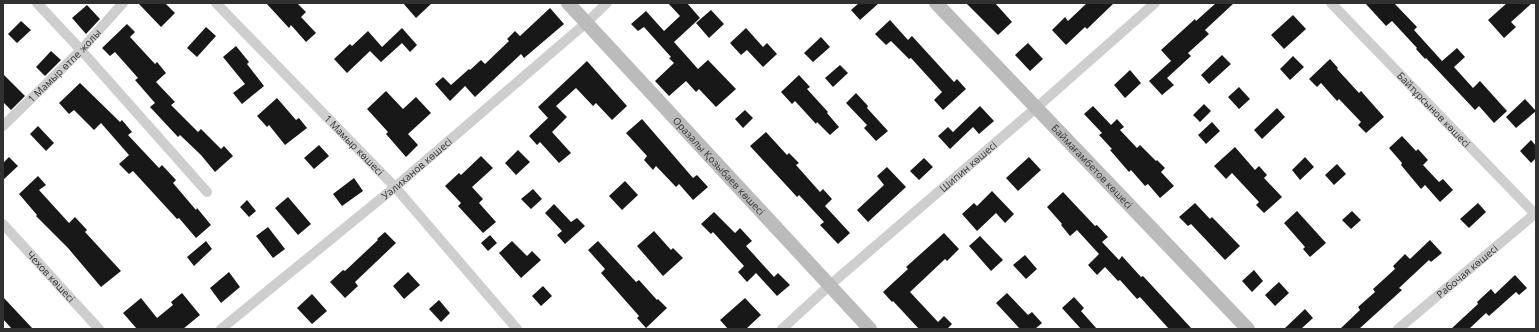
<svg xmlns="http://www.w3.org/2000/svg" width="1539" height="332" font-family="'Open Sans',sans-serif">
<rect width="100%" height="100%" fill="#fff"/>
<path fill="#181818" d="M 138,3 L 165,3 L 175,13 L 161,27 Z
M 266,3 L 297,3 L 306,12 L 301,17 L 316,33 L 306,42 L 291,25 L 289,28 Z
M 403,3 L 432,3 L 416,18 Z
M 668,3 L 687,3 L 700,18 L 674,42 L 698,69 L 708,60 L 736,89 L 716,107 L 699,89 L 696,92 L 686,81 L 669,96 L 655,81 L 674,63 L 669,58 L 671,57 L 644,27 L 638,31 L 631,24 L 646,11 L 664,31 L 680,16 Z
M 859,3 L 879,3 L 860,20 L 851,10 Z
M 966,3 L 995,3 L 1012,22 L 998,35 Z
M 1087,3 L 1114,3 L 1087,29 L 1085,27 L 1066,45 L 1052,30 L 1065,17 L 1068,21 Z
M 1216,3 L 1234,3 L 1205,30 L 1209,34 L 1188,53 L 1191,56 L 1167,78 L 1174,85 L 1162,95 L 1149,81 L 1171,61 L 1161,50 L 1195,19 L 1196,21 Z
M 1365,3 L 1394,3 L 1417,27 L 1414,30 L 1442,61 L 1457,48 L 1465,57 L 1454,67 L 1473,88 L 1480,81 L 1507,111 L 1494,123 L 1479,106 L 1475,110 L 1426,58 L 1425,59 L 1416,49 L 1417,48 L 1392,21 L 1386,26 Z
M 1507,3 L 1532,3 L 1511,22 L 1516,27 L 1504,38 L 1488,20 Z
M 87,5 L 100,19 L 86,34 L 72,18 Z
M 550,8 L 564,24 L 524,58 L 521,54 L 475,97 L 465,86 L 450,101 L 435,84 L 443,77 L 451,85 L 469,69 L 470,70 L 481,60 L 485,64 L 509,41 L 507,39 L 515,31 L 520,36 Z
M 711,10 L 724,24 L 709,38 L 696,23 Z
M 1293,15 L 1306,29 L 1284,49 L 1271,35 Z
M 890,20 L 908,40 L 912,36 L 954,82 L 957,79 L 966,89 L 943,110 L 934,100 L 942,92 L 911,58 L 909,59 L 891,41 L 886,45 L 875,34 Z
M 21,21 L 31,30 L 17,43 L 8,34 Z
M 127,24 L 135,32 L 130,37 L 155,64 L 157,62 L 166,73 L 156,82 L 175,102 L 171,105 L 198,132 L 201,129 L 221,149 L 224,146 L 233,156 L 215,172 L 201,155 L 180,135 L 178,137 L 150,107 L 155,103 L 135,80 L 138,78 L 115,52 L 110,56 L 102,48 Z
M 206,27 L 216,36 L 197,57 L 187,48 Z
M 402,28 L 417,45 L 410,52 L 402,43 L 381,62 L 370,51 L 347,73 L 334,59 L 350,44 L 352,46 L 368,31 L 382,47 Z
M 746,28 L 763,47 L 767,43 L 777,54 L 763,67 L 747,50 L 741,55 L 730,43 Z
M 821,37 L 830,47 L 813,62 L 804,53 Z
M 1028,43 L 1043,59 L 1030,71 L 1015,55 Z
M 236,46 L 249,62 L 247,64 L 264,86 L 242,104 L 233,93 L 245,84 L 223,57 Z
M 51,51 L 61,60 L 45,76 L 36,67 Z
M 1222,55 L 1231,64 L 1209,84 L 1201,75 Z
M 1293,56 L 1304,67 L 1290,80 L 1280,69 Z
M 1330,59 L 1338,68 L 1337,69 L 1359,93 L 1361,91 L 1384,117 L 1366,133 L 1358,125 L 1361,122 L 1339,99 L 1337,101 L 1321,83 L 1317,87 L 1309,79 Z
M 587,61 L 627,106 L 612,120 L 596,103 L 593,106 L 576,88 L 556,106 L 567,117 L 552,132 L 571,153 L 559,163 L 540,142 L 537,145 L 529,136 L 548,118 L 538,107 Z
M 840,65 L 848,73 L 833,87 L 825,78 Z
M 1130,70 L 1141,83 L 1125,98 L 1114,85 Z
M 3,74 L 25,96 L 11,110 L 3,102 Z
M 799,75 L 810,87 L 807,89 L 828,112 L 827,113 L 839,127 L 830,135 L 817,122 L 816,124 L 795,101 L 792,104 L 781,92 Z
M 80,83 L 120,122 L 122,120 L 132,132 L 128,135 L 159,168 L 162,165 L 176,180 L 173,183 L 196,210 L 197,208 L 211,225 L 196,238 L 179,218 L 177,219 L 133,171 L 129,174 L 119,164 L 129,155 L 101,123 L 94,130 L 74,110 L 69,114 L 59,103 Z
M 1239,87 L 1250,99 L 1239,109 L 1228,97 Z
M 386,91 L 403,109 L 416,97 L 431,113 L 408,134 L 418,145 L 406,157 L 386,134 L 388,132 L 367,109 Z
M 856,93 L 868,106 L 867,108 L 888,131 L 876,141 L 864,128 L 867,125 L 846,103 Z
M 277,98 L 296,120 L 299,118 L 307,128 L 285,145 L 269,125 L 267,127 L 257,116 Z
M 1525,99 L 1536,111 L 1516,128 L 1506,117 Z
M 1204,104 L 1211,111 L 1200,122 L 1193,115 Z
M 980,106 L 994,121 L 979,134 L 973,127 L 950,149 L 938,136 L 948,127 L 953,132 Z
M 1093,106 L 1111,125 L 1117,119 L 1124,127 L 1120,130 L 1137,148 L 1140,145 L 1156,161 L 1157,160 L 1165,168 L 1161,172 L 1174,186 L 1160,198 L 1148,184 L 1145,186 L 1131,170 L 1129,172 L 1110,150 L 1112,149 L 1099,135 L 1102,133 L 1084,114 Z
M 1277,108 L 1285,117 L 1262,139 L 1254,130 Z
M 745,110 L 753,118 L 743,128 L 735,119 Z
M 642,119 L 693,178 L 697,175 L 708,187 L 693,200 L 679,184 L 676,187 L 656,166 L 653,170 L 644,160 L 647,156 L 626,133 Z
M 1212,122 L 1220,131 L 1206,144 L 1198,135 Z
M 38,126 L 54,143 L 46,151 L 30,134 Z
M 766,132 L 787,155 L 789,153 L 799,163 L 796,165 L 820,192 L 823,189 L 832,199 L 825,206 L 850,233 L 838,244 L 820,225 L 824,222 L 799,195 L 797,197 L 750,146 Z
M 1402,136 L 1416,151 L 1418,149 L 1428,160 L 1423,165 L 1439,182 L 1443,179 L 1453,190 L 1440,202 L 1425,185 L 1421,189 L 1401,165 L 1402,163 L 1389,148 Z
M 1531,140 L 1536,146 L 1536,158 L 1531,163 L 1520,151 Z
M 319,145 L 329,156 L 314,169 L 304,158 Z
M 1235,147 L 1255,170 L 1259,166 L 1267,175 L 1264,178 L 1282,197 L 1264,213 L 1256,205 L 1259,202 L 1232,173 L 1226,179 L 1214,166 Z
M 518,150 L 530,162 L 516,175 L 505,163 Z
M 481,156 L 493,168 L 472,187 L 483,199 L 479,203 L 496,222 L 483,233 L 458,206 L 461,203 L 445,186 L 459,173 L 461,175 Z
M 9,157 L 18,166 L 3,180 L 3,163 Z
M 1029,157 L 1041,170 L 1018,191 L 1006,178 Z
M 1305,157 L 1314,167 L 1300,180 L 1292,170 Z
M 924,158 L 933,167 L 919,180 L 910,171 Z
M 1337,164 L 1346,174 L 1334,185 L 1325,175 Z
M 887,167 L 906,187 L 868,222 L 857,210 L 884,185 L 877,176 Z
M 38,176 L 46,185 L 39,190 L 69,223 L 75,217 L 87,230 L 85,232 L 121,271 L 101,287 L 68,248 L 36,216 L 37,215 L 19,194 Z
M 354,178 L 363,191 L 342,206 L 333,194 Z
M 625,181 L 638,195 L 622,210 L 609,196 Z
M 533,189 L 542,199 L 531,209 L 521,199 Z
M 992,191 L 1014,214 L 1005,223 L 996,213 L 977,231 L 962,214 L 974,203 L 977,206 Z
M 1063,192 L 1095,226 L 1097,225 L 1108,237 L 1102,242 L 1119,260 L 1122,256 L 1141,277 L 1143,276 L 1192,329 L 1169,329 L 1140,297 L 1137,299 L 1120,280 L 1118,281 L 1105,267 L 1097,275 L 1088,265 L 1099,254 L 1077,230 L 1070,236 L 1061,225 L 1062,224 L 1047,207 Z
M 288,197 L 311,224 L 298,235 L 275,208 Z
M 247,200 L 256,211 L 249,217 L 240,207 Z
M 1195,203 L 1210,219 L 1212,217 L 1240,246 L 1225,260 L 1191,224 L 1188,226 L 1179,217 Z
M 1478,203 L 1486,212 L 1469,228 L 1460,219 Z
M 554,204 L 571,222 L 577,218 L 585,226 L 565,244 L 557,235 L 562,231 L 545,213 Z
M 1297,211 L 1326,243 L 1310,257 L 1303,249 L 1305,247 L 1284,223 Z
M 1352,211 L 1361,220 L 1351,229 L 1342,220 Z
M 714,212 L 735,233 L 740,228 L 752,241 L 746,246 L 774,277 L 778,273 L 790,285 L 777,296 L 756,273 L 747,282 L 738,272 L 744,266 L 713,232 L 711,234 L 701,224 Z
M 268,227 L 285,249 L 273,258 L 256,236 Z
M 654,231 L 671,250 L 673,248 L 683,258 L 663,276 L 637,246 Z
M 385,232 L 396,243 L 355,282 L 358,286 L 345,298 L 330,282 L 343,270 L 345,271 L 378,240 L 377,239 Z
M 944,233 L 959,249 L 947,261 L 945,259 L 910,292 L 938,322 L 944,316 L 952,324 L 947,329 L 919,329 L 893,301 L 892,302 L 883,292 L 908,269 L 906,267 Z
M 490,235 L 497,243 L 488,251 L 481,243 Z
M 980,236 L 1003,260 L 991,271 L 969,246 Z
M 1430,240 L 1442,253 L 1431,262 L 1429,260 L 1399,288 L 1402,290 L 1359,329 L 1340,329 L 1360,310 L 1358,307 L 1375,292 L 1373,289 L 1395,269 L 1393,266 L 1405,254 L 1410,259 Z
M 206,241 L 212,249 L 194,266 L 187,257 Z
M 512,241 L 527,256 L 532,251 L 541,260 L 521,278 L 499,253 Z
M 598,241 L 636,282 L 639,280 L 657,300 L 658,299 L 667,308 L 646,328 L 637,318 L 639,316 L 601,273 L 605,269 L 588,250 Z
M 1025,255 L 1037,269 L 1026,279 L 1013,265 Z
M 1254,270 L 1263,281 L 1252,292 L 1242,281 Z
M 229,272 L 240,287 L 221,303 L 210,288 Z
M 408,272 L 420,285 L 404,299 L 393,286 Z
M 1515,275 L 1527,288 L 1519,295 L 1516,292 L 1489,316 L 1486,313 L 1469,329 L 1451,329 L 1478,304 L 1477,302 L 1491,289 L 1495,294 Z
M 1279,282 L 1289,293 L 1275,306 L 1265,295 Z
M 543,286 L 552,296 L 541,306 L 532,296 Z
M 182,293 L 200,315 L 183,329 L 137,329 L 123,313 L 141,298 L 157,318 L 173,305 L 171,302 Z
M 1007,293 L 1028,315 L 1032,312 L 1042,323 L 1035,329 L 1020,329 L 996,303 Z
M 312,294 L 327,311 L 312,324 L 297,308 Z
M 3,297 L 33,329 L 12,329 L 3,319 Z
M 1074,297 L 1084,308 L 1081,311 L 1097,329 L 1081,329 L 1062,308 Z
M 745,298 L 761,315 L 746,329 L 728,329 L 720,320 Z
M 439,300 L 450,313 L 441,322 L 429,309 Z
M 1305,309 L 1313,318 L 1301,329 L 1284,329 Z"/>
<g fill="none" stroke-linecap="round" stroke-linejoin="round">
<g stroke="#cecece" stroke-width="10">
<path d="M 37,3 L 81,50 L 207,192"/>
<path id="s1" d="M 216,3 L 395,187 L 517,329"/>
<path id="s2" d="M 1331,3 L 1536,215"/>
<path id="s3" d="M 3,126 L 81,50 L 123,3"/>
<path id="s4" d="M 3,224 L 99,329"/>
<path id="s5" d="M 221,329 L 395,187 L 586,23 L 607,3"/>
<path id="s6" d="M 782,329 L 830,285 L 1036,108 L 1155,3"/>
<path id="s7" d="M 1398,329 L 1536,213"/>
</g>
<g stroke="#bbb" stroke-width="14">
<path id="s8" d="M 568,3 L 870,329"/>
<path id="s9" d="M 936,3 L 1248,329"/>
</g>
</g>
<g text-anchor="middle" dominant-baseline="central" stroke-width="4" stroke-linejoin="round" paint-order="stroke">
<g font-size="10" fill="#313131" stroke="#fff">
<text stroke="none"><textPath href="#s3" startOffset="86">1 Мамыр өтпе жолы</textPath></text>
<text stroke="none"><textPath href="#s2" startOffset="148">Байтұрсынов көшесі</textPath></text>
<text stroke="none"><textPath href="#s1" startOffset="198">1 Мамыр көшесі</textPath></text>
<text stroke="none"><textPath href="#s8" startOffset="222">Оразалы Қозыбаев көшесі</textPath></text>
<text stroke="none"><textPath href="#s6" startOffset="247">Шипин көшесі</textPath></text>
<text stroke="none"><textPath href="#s9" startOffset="226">Баймағамбетов көшесі</textPath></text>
<text stroke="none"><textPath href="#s5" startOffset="253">Уәлиханов көшесі</textPath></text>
<text stroke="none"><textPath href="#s7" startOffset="90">Рабочая көшесі</textPath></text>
<text stroke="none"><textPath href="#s4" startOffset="71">Чехов көшесі</textPath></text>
</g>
</g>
<rect width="1539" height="332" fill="none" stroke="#313131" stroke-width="8"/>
</svg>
